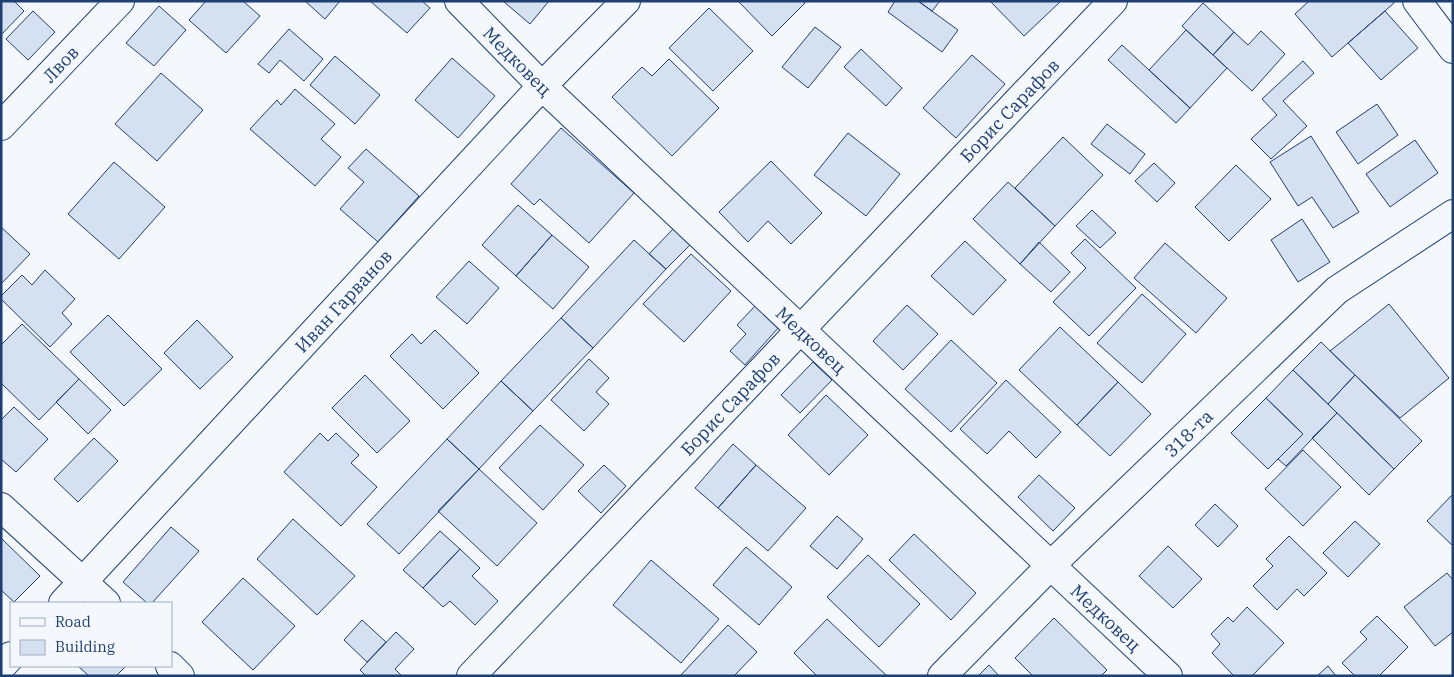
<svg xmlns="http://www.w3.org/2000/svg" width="1454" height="677" font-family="'IBM Plex Serif',serif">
<rect width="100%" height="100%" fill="#f4f7fb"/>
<path fill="#d5e0f0" stroke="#1d3f73" d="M 1,1 L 14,1 L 24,11 L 1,35 Z
M 206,1 L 243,1 L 260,16 L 226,53 L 189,20 Z
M 305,1 L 340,1 L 325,19 Z
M 370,1 L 422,1 L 430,8 L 407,33 Z
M 503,1 L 549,1 L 530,24 Z
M 738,1 L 803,1 L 805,3 L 772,36 Z
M 895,1 L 918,1 L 958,30 L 942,52 L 888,12 Z
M 918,1 L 940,1 L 932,11 Z
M 990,1 L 1061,1 L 1024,36 Z
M 1309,1 L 1393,1 L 1394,3 L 1332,57 L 1295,14 Z
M 1203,3 L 1234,32 L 1213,55 L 1182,26 Z
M 159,6 L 186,30 L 154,66 L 126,43 Z
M 709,8 L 753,51 L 713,91 L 669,48 Z
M 33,11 L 55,32 L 28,60 L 6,39 Z
M 1385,11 L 1418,48 L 1381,80 L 1348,43 Z
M 815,27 L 841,47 L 808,88 L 782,67 Z
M 289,29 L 323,59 L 304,81 L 280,60 L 269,73 L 258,64 Z
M 1186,30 L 1227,68 L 1190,108 L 1149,70 Z
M 1261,31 L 1285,54 L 1252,91 L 1213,55 L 1234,32 L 1248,45 Z
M 1122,45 L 1190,108 L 1176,123 L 1108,60 Z
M 861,49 L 902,88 L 886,106 L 844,67 Z
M 972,55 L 1005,84 L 956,138 L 923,108 Z
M 335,56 L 380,95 L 355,124 L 310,85 Z
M 452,58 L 495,96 L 458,138 L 415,100 Z
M 669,59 L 719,108 L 672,156 L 612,97 L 642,67 L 652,76 Z
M 1303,61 L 1314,73 L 1283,101 L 1307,126 L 1271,159 L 1251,139 L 1277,115 L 1262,99 Z
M 161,73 L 203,110 L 157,161 L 115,124 Z
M 295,89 L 335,124 L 321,139 L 341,157 L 315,186 L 250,129 L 277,100 L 281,105 Z
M 1377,104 L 1398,135 L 1358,164 L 1336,132 Z
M 1107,124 L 1145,154 L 1130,174 L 1091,144 Z
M 561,128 L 634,193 L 589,243 L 540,199 L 534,205 L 511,184 Z
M 848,133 L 900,174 L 866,216 L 814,175 Z
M 1311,136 L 1359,212 L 1333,228 L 1312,197 L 1298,206 L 1270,162 Z
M 1063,137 L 1103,175 L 1055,226 L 1015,188 Z
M 1415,140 L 1438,173 L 1390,207 L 1366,174 Z
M 366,149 L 419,196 L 378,242 L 340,209 L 364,182 L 348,168 Z
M 771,161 L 822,213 L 791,244 L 768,221 L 748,242 L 719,212 Z
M 114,162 L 165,207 L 119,259 L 68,214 Z
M 1154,163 L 1175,183 L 1157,202 L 1135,181 Z
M 1236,165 L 1271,199 L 1229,241 L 1195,207 Z
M 1008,182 L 1055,226 L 1020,264 L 973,219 Z
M 518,205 L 552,235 L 516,276 L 482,245 Z
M 1092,210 L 1116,233 L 1100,248 L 1076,226 Z
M 1302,219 L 1330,262 L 1298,282 L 1271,240 Z
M 1,227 L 30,254 L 1,284 Z
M 673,229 L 690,245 L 666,269 L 649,254 Z
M 552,235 L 589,267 L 553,309 L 516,276 Z
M 1085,239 L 1136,288 L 1089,336 L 1053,302 L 1086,268 L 1071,253 Z
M 634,240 L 666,269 L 593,348 L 561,318 Z
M 965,241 L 1006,280 L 973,315 L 931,276 Z
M 1039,242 L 1070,272 L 1051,292 L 1020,264 Z
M 1165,243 L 1227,298 L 1196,333 L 1134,278 Z
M 691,254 L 731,291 L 684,342 L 643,304 Z
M 469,261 L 499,288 L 467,324 L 436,297 Z
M 45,270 L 75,299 L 62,313 L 72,324 L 50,347 L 1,299 L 1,296 L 22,275 L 32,285 Z
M 1142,294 L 1186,334 L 1142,383 L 1097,343 Z
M 1389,304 L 1449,378 L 1400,418 L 1330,351 Z
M 756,305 L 779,327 L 745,365 L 730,351 L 746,334 L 737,325 Z
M 907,305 L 938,334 L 903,370 L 873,341 Z
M 108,315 L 162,369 L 124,406 L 70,352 Z
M 561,318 L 593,348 L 533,411 L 501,381 Z
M 197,320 L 233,357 L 200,389 L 164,353 Z
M 22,324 L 79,379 L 39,420 L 1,383 L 1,345 Z
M 1060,327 L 1118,382 L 1077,425 L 1019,370 Z
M 435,330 L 479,373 L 443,409 L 390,356 L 412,334 L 421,344 Z
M 951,340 L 997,383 L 951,432 L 905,389 Z
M 1321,342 L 1355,375 L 1328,404 L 1293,370 Z
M 589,359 L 609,378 L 596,392 L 609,404 L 584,431 L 551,400 Z
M 813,362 L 832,380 L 800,413 L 781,395 Z
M 1293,370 L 1337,413 L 1286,466 L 1278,459 L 1303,434 L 1266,398 Z
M 365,375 L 410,421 L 377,453 L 332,408 Z
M 1355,375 L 1422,441 L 1394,469 L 1328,404 Z
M 79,379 L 111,410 L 88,434 L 56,402 Z
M 1006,380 L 1061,432 L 1036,458 L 1009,431 L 987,454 L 960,429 Z
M 501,381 L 533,411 L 479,469 L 447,439 Z
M 1118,382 L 1151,414 L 1110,456 L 1077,425 Z
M 826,395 L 868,435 L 829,475 L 788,435 Z
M 1266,398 L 1303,434 L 1268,469 L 1231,433 Z
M 14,407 L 48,439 L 16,472 L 1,459 L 1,420 Z
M 1337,413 L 1394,469 L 1369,495 L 1312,438 Z
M 540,425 L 584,465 L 543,510 L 499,468 Z
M 320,433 L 328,441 L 336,433 L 359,455 L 351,463 L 377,487 L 341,526 L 284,472 Z
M 94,438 L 118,461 L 78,502 L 54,479 Z
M 447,439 L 479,469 L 399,554 L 367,524 Z
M 733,444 L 756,465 L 718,508 L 695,488 Z
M 1303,450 L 1341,487 L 1303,526 L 1265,489 Z
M 604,465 L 626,486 L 601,513 L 578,491 Z
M 756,465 L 806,508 L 768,551 L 718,508 Z
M 479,469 L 537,523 L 497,566 L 438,511 Z
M 1039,475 L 1075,508 L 1053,531 L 1018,497 Z
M 1453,494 L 1453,546 L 1427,521 Z
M 1215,504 L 1238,526 L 1218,547 L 1195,525 Z
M 837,516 L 863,539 L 837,569 L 810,546 Z
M 293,519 L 355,576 L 317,615 L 257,559 Z
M 1355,521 L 1380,544 L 1348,577 L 1323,553 Z
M 171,527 L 199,551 L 152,603 L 147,603 L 123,582 Z
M 440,531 L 460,549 L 423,588 L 403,570 Z
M 914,534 L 976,593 L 951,620 L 889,560 Z
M 1289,536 L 1327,573 L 1304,596 L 1297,589 L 1277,610 L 1253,586 L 1273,566 L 1266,559 Z
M 1,538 L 40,576 L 14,602 L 1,590 Z
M 1168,546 L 1202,579 L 1173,608 L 1139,576 Z
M 746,547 L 792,587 L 759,625 L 713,585 Z
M 460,549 L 480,568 L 472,576 L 498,601 L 475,625 L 450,601 L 443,607 L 423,588 Z
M 868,555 L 920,604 L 879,647 L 827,597 Z
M 651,560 L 719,619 L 681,663 L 613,605 Z
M 1447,573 L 1453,580 L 1453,632 L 1435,646 L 1404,607 Z
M 243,578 L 295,626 L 253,670 L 202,622 Z
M 1247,607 L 1284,643 L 1252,676 L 1234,676 L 1212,653 L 1220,644 L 1211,634 L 1228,617 L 1233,622 Z
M 1377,616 L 1408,647 L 1379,676 L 1355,676 L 1342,663 L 1367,639 L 1360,632 Z
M 1054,618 L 1107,670 L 1101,676 L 1033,676 L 1015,658 Z
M 827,619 L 887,676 L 817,676 L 794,653 Z
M 362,620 L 386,642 L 367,662 L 344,640 Z
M 728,625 L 757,652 L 734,676 L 680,676 Z
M 396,632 L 414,649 L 395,669 L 402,676 L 366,676 L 360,670 Z
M 989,665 L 999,676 L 978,676 Z
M 78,666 L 126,666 L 116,676 L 89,676 Z
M 1328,666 L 1336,676 L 1317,676 Z"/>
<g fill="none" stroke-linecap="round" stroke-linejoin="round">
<g stroke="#1d3f73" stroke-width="30">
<g id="minor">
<path id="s1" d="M 459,1 L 542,86 L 1168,676"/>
<path d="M 1417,1 L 1453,49"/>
<path id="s2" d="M 1,126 L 120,1"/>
<path d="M 1,507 L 106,603"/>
<path id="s3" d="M 63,603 L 542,86 L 626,1"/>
<path d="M 170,666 L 180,676"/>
<path d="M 1,667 L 11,656"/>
<path id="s4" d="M 471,676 L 1113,1"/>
<path id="s5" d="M 942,676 L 1051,565 L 1337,290 L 1453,214"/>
</g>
</g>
<use href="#minor" stroke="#f4f7fb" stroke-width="28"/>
</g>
<g text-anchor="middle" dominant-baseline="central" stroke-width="4" stroke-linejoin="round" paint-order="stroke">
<g font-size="18" fill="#1d3f73" stroke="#f4f7fb">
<text stroke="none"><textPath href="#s1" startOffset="84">Медковец</textPath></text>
<text stroke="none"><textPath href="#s2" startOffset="86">Лвов</textPath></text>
<text stroke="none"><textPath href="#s4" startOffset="781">Борис Сарафов</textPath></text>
<text stroke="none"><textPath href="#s3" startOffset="412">Иван Гарванов</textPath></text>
<text stroke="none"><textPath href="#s1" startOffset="489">Медковец</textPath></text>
<text stroke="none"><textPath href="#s4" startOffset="376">Борис Сарафов</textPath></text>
<text stroke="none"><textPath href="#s5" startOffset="346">318-та</textPath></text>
<text stroke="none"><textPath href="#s1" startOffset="894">Медковец</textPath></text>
</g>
</g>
<rect width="1454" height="677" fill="none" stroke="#1d3f73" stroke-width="5"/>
<rect x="10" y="602" width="162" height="65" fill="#f4f7fb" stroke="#9eadc5"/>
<rect x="20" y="618" width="25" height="8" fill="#f4f7fb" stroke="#9eadc5"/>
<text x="55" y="627" font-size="15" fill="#1d3f73">Road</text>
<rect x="20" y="640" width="25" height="15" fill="#d5e0f0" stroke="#9eadc5"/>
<text x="55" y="652" font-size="15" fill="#1d3f73">Building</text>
</svg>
